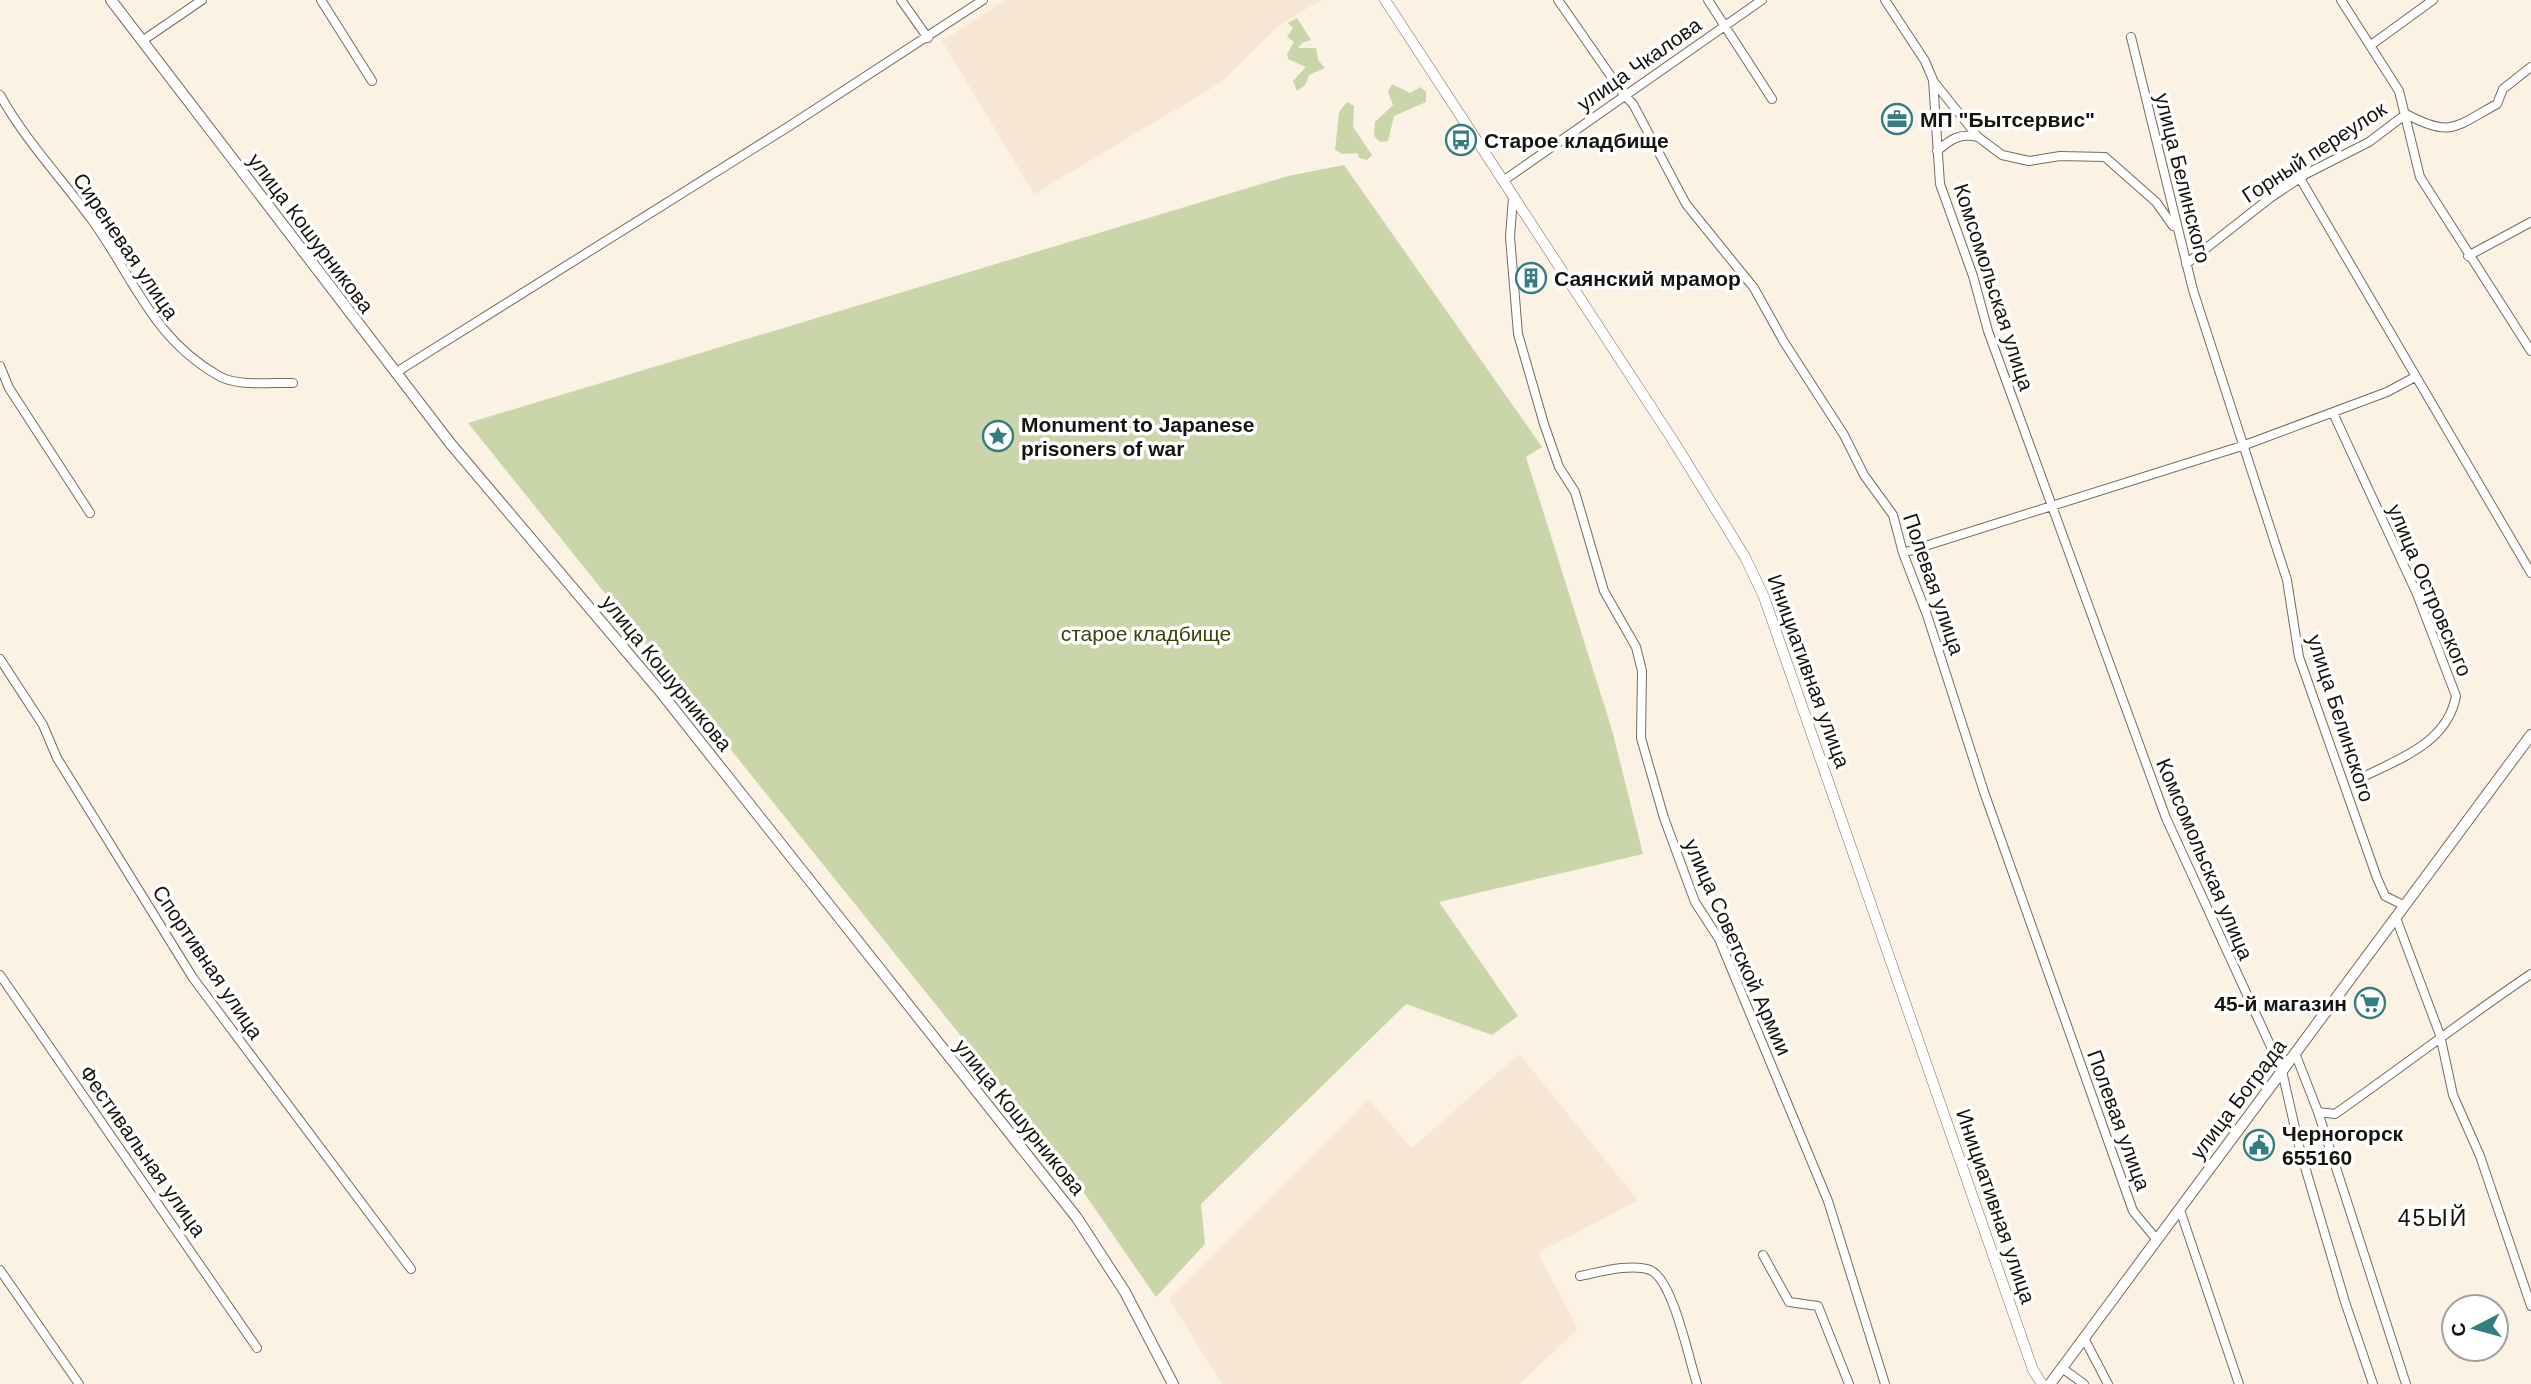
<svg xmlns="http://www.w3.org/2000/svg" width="2531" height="1384" font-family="Helvetica,sans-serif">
<rect width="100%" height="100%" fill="#fbf2e4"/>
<path fill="#f7e6d4" d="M 1005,0 L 1321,0 L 1278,26 L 1220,83 L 1034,194 L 942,41 Z
M 1519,1054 L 1638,1200 L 1538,1253 L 1578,1329 L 1519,1384 L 1222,1384 L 1169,1299 L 1368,1099 L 1412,1148 Z"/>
<path fill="#cad5aa" d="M 1297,18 L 1311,40 L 1302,43 L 1298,48 L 1316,48 L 1318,60 L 1325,68 L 1309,75 L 1305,85 L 1297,91 L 1293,81 L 1306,67 L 1288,59 L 1287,54 L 1294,42 L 1287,37 L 1293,28 L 1288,23 Z
M 1392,84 L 1410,93 L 1421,87 L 1426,92 L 1426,102 L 1394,116 L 1388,141 L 1380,142 L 1374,136 L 1375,122 L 1393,105 L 1388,92 Z
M 1347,102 L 1354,106 L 1353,127 L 1372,155 L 1367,160 L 1359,158 L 1358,153 L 1342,154 L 1335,150 L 1339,112 Z
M 1344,165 L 1542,447 L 1526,457 L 1612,730 L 1643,854 L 1439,902 L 1518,1016 L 1492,1035 L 1406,1004 L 1201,1204 L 1205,1244 L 1156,1297 L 1064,1164 L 468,423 L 1288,176 Z"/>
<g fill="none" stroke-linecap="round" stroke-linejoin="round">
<g stroke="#756d61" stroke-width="10">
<path id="minor" d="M 321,0 L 372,81
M 901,0 L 928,38
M 1558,0 L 1624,95 L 1633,104 L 1686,204 L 1754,288 L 1784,342 L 1844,435 L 1864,475 L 1893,515 L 1903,553 L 1927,615 L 1984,792 L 2133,1211 L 2157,1240
M 1708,0 L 1772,99
M 1885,0 L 1925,61 L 1933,80 L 1940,184 L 1973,276 L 1988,331 L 2166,818 L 2282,1071 L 2300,1150 L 2345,1302 L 2373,1384
M 2341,0 L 2399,91 L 2420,177 L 2531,351
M 2131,37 L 2193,290 L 2287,580 L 2299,657 L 2377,878 L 2385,896 L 2405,906
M 142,41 L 202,0
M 2371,45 L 2433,0
M 1934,82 L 1978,137 L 2002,155 L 2029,161 L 2060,156 L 2105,157 L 2156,202 L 2173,226
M 0,95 C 25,140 61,178 92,220 C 134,278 152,338 219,376 C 238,387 271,382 293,383
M 1937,151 C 1951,139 1959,133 1978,137
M 2301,180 L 2531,573
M 1503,181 L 1762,0
M 1513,197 L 1510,237 L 1518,334 L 1544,424 L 1559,467 L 1575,492 L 1604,591 L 1636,647 L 1642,671 L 1641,738 L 1664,818 L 1695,902 L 1719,939 L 1828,1201 L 1885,1384
M 2468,256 L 2531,222
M 2186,264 L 2270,198 L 2306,174 L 2369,142 L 2406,114 C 2451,138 2455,127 2497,104 L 2503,89 L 2531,67
M 0,366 L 9,388 L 90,513
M 395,373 L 791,125 L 983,0
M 2333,413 L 2417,594 L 2456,696 C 2447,744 2398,759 2359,779
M 1903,553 L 2245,445 L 2387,392 L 2415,377
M 0,659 L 43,725 L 57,758 L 193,978 L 411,1269
M 2396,918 L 2440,1035 L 2453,1095 L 2480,1156 L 2531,1306
M 0,975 L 257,1348
M 2295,1053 L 2318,1112 L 2406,1384
M 2318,1112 L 2335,1114 C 2401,1068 2464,1019 2531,974
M 2180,1210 L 2239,1384
M 1763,1255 L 1789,1302 L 1818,1306 L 1849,1384
M 0,1270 L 79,1384
M 1580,1276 C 1600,1272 1631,1263 1650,1270 C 1673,1279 1689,1360 1697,1384
M 2084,1338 L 2108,1384
M 2062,1368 L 2084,1384"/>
</g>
<g stroke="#756d61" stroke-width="11">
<path id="tertiary" d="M 1385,0 L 1674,442 L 1745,557 L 1764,597 L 2033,1370 L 2042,1384"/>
</g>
<g stroke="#756d61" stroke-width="12">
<path id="secondary" d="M 111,0 L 450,443 L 659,690 L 1077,1218 L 1125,1292 L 1173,1384
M 2050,1384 L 2531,735"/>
</g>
<use href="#minor" stroke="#fff" stroke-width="8"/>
<use href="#tertiary" stroke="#fff" stroke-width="10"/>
<use href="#secondary" stroke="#fff" stroke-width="10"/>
</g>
<defs>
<g id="office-ring" transform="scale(1.575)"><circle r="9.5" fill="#fff" stroke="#347d80" stroke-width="1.5"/><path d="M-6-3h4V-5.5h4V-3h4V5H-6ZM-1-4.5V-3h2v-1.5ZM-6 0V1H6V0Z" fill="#347d80"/></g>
<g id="bus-ring" transform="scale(1.575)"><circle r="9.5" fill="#fff" stroke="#347d80" stroke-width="1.5"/><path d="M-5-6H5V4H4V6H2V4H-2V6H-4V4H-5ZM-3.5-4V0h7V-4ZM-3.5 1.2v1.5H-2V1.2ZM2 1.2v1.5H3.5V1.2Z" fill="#347d80"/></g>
<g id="building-ring" transform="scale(1.575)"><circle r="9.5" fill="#fff" stroke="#347d80" stroke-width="1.5"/><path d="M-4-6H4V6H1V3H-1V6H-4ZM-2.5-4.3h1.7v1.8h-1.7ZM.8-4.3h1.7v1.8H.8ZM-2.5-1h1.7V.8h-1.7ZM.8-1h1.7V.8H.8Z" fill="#347d80"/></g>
<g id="sight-ring" transform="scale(1.575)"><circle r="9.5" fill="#fff" stroke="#347d80" stroke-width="1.5"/><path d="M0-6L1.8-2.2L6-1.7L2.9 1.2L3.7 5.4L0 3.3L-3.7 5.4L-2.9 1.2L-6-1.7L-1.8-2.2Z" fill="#347d80"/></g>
<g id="supermarket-ring" transform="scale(1.575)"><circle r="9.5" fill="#fff" stroke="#347d80" stroke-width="1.5"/><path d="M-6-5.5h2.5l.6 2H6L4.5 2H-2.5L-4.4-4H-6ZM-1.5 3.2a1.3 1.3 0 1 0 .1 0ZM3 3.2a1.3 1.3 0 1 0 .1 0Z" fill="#347d80"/></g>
<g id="civic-ring" transform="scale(1.575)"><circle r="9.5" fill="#fff" stroke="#347d80" stroke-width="1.5"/><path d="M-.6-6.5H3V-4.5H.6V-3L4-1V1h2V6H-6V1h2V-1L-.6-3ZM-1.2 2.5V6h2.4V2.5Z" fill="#347d80"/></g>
</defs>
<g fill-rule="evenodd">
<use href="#office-ring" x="1897" y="119"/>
<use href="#bus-ring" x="1461" y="140"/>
<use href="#building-ring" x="1531" y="278"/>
<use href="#sight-ring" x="998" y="436"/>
<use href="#supermarket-ring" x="2370" y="1003"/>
<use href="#civic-ring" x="2259" y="1145"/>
</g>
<g text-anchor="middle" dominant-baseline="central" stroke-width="7" stroke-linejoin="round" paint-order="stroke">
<g font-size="21" fill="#17140f" stroke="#fff">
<text transform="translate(1639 64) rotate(-35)">улица Чкалова</text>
<text transform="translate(2314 152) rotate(-33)">Горный переулок</text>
<text transform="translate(2183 178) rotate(76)">улица Белинского</text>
<text transform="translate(311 233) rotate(53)">улица Кошурникова</text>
<text transform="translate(126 246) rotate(56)">Сиреневая улица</text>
<text transform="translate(1994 287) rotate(72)">Комсомольская улица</text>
<text transform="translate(1934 584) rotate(71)">Полевая улица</text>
<text transform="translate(2430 590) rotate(67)">улица Островского</text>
<text transform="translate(1809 671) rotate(70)">Инициативная улица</text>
<text transform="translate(667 673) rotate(51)">улица Кошурникова</text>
<text transform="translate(2341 718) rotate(72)">улица Белинского</text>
<text transform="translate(2205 859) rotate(67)">Комсомольская улица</text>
<text transform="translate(1738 947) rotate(66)">улица Советской Армии</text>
<text transform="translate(208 962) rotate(56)">Спортивная улица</text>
<text transform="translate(2238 1099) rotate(-53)">улица Бограда</text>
<text transform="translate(1020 1117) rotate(51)">улица Кошурникова</text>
<text transform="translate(2119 1120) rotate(70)">Полевая улица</text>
<text transform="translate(143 1151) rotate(55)">Фестивальная улица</text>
<text transform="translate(1996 1206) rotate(71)">Инициативная улица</text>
</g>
<g font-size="21" font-weight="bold" fill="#17140f" stroke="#fff" text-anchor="start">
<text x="1920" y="119">МП "Бытсервис"</text>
<text x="1484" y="140">Старое кладбище</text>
<text x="1554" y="278">Саянский мрамор</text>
<text x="1021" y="424">Monument to Japanese<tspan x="1021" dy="24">prisoners of war</tspan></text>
<text x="2347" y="1003" text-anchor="end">45-й магазин</text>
<text x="2282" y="1133">Черногорск<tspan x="2282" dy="24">655160</tspan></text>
</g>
<g font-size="21" fill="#3a4408" stroke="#fff">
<text x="1146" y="633">старое кладбище</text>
</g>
<g font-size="23" letter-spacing="2" fill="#17140f" stroke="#fff">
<text x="2433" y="1218">45ЫЙ</text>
</g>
</g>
<g transform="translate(2475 1328) rotate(264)"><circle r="33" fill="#ffffff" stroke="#a2a19f" stroke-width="2"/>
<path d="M0-5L12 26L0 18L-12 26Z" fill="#347d80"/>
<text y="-10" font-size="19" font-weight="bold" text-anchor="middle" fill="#17140f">С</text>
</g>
</svg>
